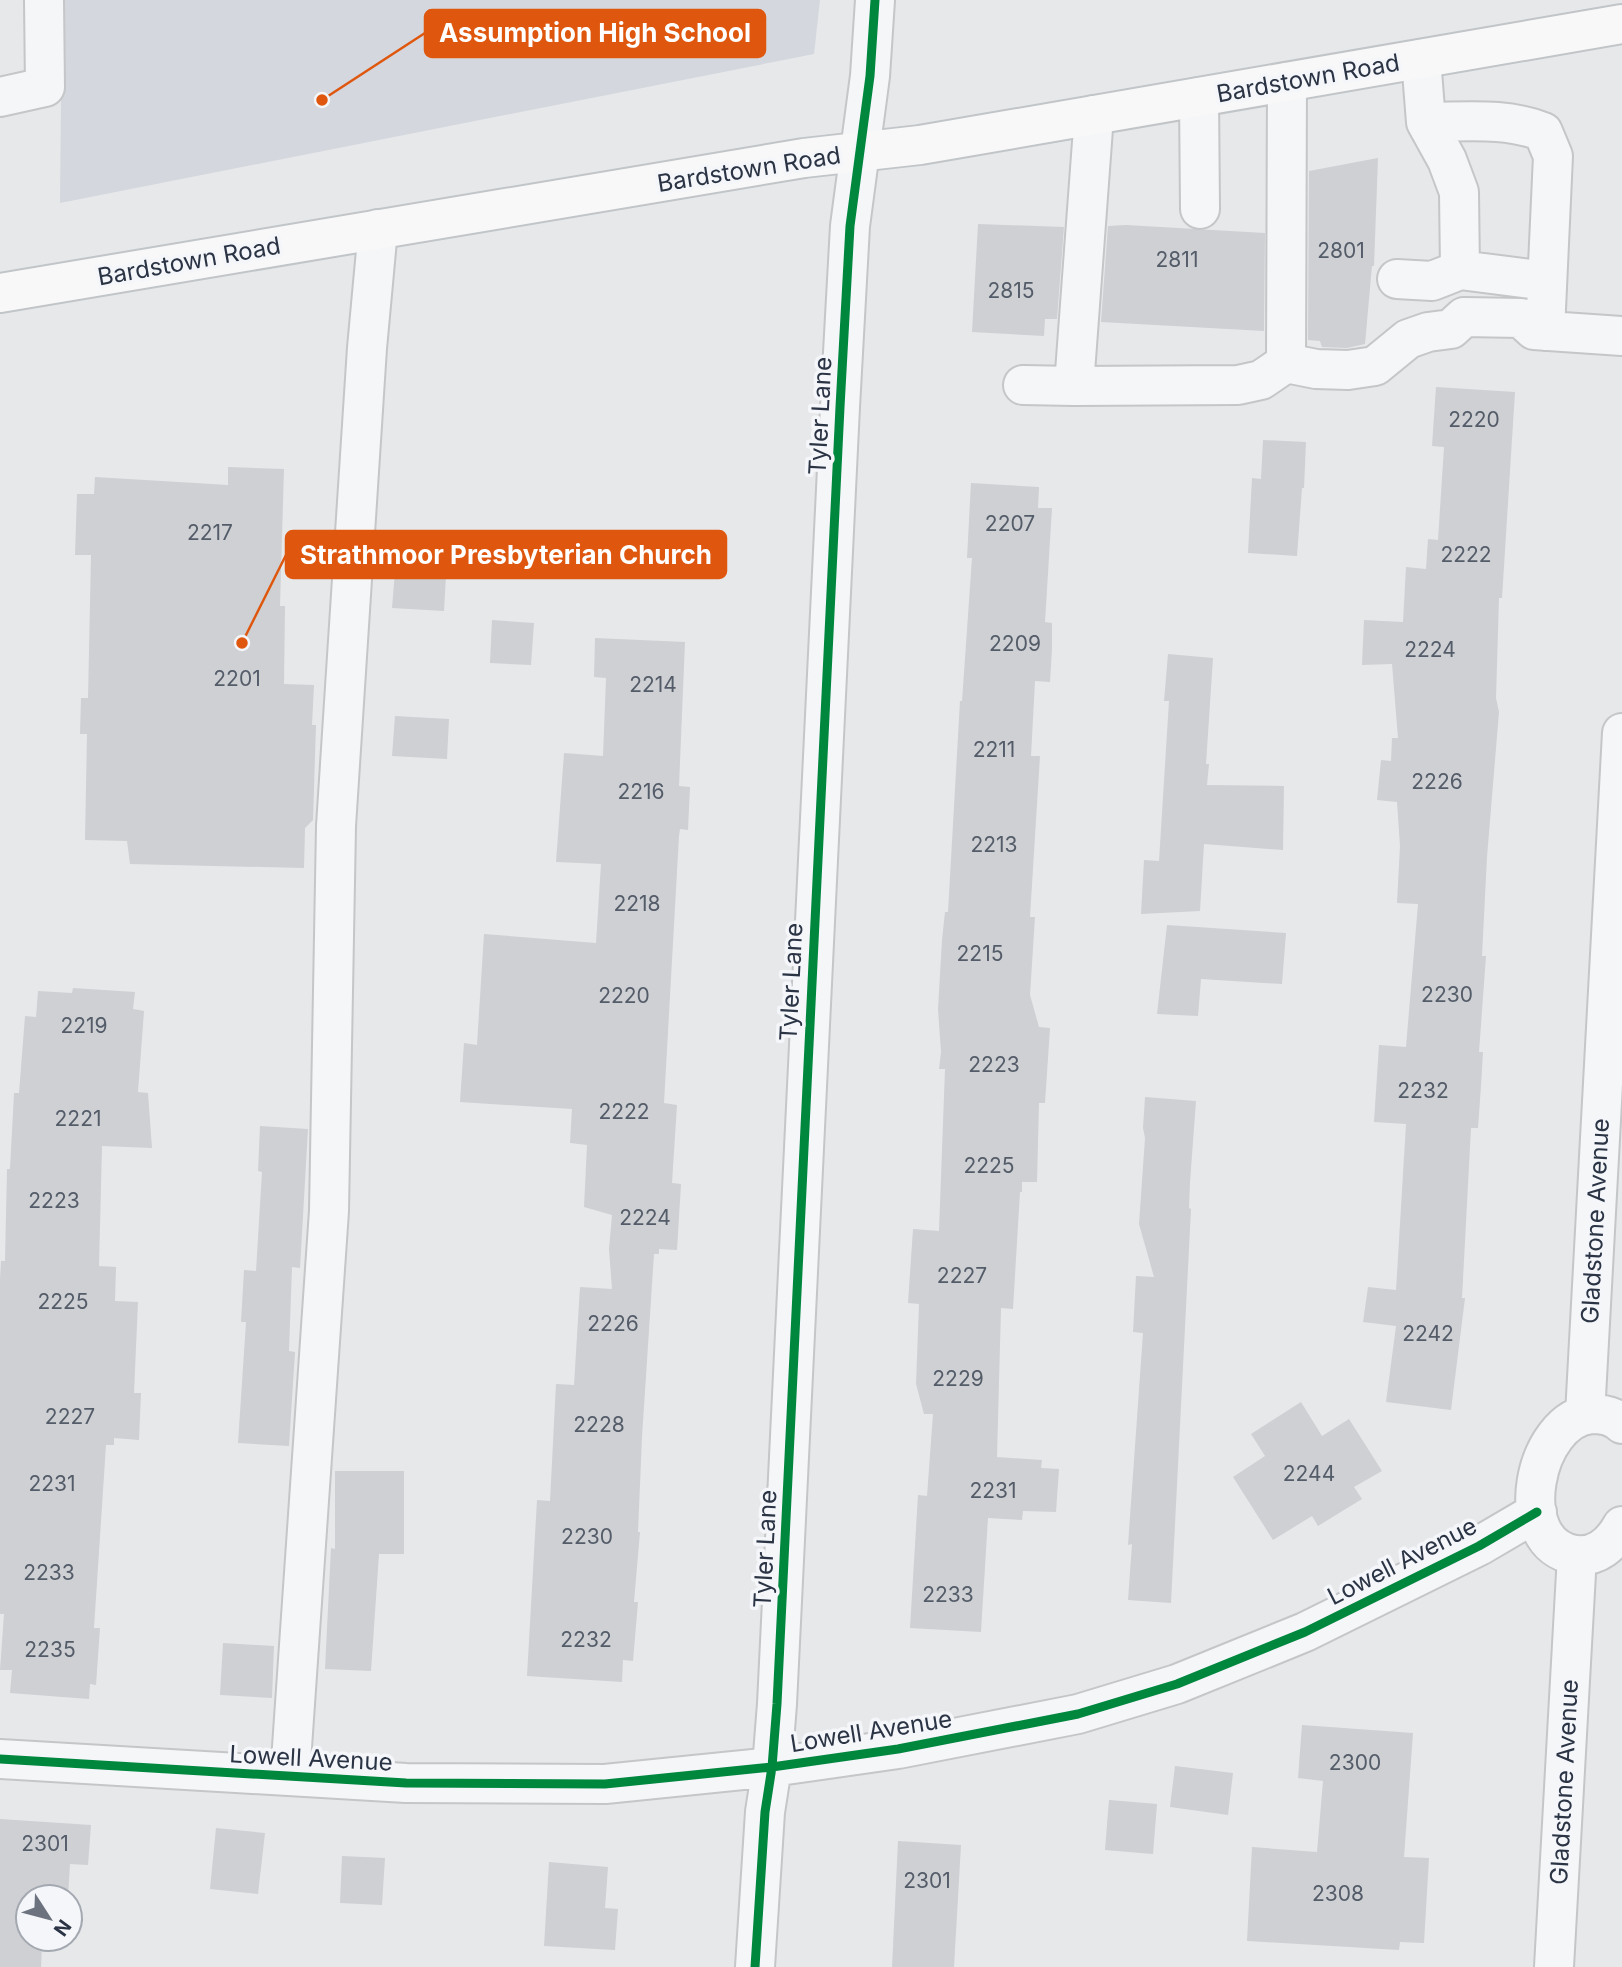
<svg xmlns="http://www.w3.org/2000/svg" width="1622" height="1967" font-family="Inter,sans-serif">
<rect width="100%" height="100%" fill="#e6e8ea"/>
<path fill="#d4d7dd" d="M 62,0 L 820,0 L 814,54 L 60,203 Z"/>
<path fill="#ced0d3" d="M 1378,158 L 1374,266 L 1372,266 L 1365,344 L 1347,348 L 1322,347 L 1320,341 L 1308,340 L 1309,171 Z
M 978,224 L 1064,227 L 1057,319 L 1045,319 L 1044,336 L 972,332 Z
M 1126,225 L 1265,233 L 1264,331 L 1101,322 L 1108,226 Z
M 1436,387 L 1515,392 L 1502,598 L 1499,598 L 1496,698 L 1499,712 L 1487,857 L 1482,956 L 1486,956 L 1479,1052 L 1483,1052 L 1481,1086 L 1478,1128 L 1471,1128 L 1462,1298 L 1465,1298 L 1451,1410 L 1386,1402 L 1396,1326 L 1363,1322 L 1368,1287 L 1396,1290 L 1406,1124 L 1374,1122 L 1379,1045 L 1406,1047 L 1418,904 L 1397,903 L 1400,846 L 1397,802 L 1377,800 L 1381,760 L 1391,761 L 1392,738 L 1398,738 L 1392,664 L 1362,665 L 1364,620 L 1403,622 L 1406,567 L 1426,569 L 1428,539 L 1438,540 L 1444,447 L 1432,446 Z
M 1263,440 L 1306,442 L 1304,488 L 1302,488 L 1297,556 L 1248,553 L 1252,478 L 1261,479 Z
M 228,467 L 284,469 L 280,606 L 285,606 L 284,684 L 314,685 L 312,725 L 316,725 L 313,820 L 305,828 L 304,868 L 130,864 L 127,841 L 85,840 L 87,734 L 80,734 L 81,698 L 88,698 L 91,555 L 75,555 L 77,494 L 94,494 L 95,477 L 228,485 Z
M 971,483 L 1039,487 L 1038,508 L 1052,508 L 1045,622 L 1052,623 L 1052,649 L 1050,682 L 1035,681 L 1031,756 L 1040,756 L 1030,917 L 1035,917 L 1030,995 L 1039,1027 L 1050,1028 L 1045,1103 L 1039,1103 L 1037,1182 L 1022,1182 L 1022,1192 L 1020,1192 L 1013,1309 L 1001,1308 L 997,1457 L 1042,1460 L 1041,1468 L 1059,1469 L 1056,1512 L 1023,1511 L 1022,1520 L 988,1518 L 981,1632 L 910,1628 L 918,1495 L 927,1496 L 933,1414 L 924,1414 L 916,1384 L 919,1304 L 908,1303 L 913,1229 L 939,1231 L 945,1069 L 939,1069 L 941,1052 L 938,1009 L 942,940 L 945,912 L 948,912 L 960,701 L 962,701 L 972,558 L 967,558 Z
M 395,571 L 446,575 L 444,611 L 392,608 Z
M 492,620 L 534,623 L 531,665 L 490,663 Z
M 595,638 L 685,642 L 679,786 L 690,787 L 688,830 L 680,829 L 679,836 L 664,1103 L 677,1105 L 672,1183 L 681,1184 L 677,1250 L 659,1249 L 659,1254 L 654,1254 L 642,1437 L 638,1532 L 640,1532 L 634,1602 L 638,1602 L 633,1661 L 623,1660 L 622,1682 L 527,1676 L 537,1500 L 550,1501 L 556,1384 L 574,1385 L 580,1287 L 612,1289 L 609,1249 L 612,1215 L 584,1207 L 587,1145 L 570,1143 L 572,1109 L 460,1102 L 464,1043 L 477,1045 L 484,934 L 596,943 L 601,864 L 556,862 L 564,753 L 603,756 L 606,678 L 594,677 Z
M 1168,654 L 1213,658 L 1206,764 L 1209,764 L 1207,785 L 1284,786 L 1283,850 L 1204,844 L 1200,911 L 1141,914 L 1144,860 L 1159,861 L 1169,701 L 1164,701 Z
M 395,716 L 449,719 L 447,759 L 392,756 Z
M 1167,925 L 1286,933 L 1282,984 L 1201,979 L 1198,1016 L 1157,1014 Z
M 73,988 L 135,992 L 133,1009 L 144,1011 L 138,1092 L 148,1093 L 152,1148 L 102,1146 L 99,1266 L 116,1267 L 115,1301 L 138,1302 L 134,1393 L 141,1393 L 139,1440 L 114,1438 L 114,1445 L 106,1445 L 94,1628 L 100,1628 L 96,1685 L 90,1684 L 89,1699 L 10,1693 L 12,1670 L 0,1670 L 4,1614 L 0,1614 L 0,1279 L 1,1261 L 5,1261 L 7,1169 L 10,1169 L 14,1093 L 19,1093 L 25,1016 L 36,1017 L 38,991 L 72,993 Z
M 1145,1097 L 1196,1101 L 1190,1182 L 1189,1208 L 1191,1209 L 1171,1603 L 1128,1600 L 1132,1544 L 1128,1545 L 1143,1333 L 1133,1332 L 1136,1276 L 1154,1277 L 1139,1224 L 1145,1138 L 1143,1128 Z
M 260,1126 L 308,1129 L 300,1268 L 292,1267 L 289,1351 L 295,1352 L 289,1446 L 238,1443 L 246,1322 L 241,1322 L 244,1270 L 256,1271 L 262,1172 L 258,1171 Z
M 1301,1402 L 1322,1436 L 1349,1419 L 1382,1471 L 1354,1487 L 1362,1499 L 1318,1526 L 1312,1516 L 1273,1540 L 1233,1477 L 1265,1456 L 1251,1434 Z
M 335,1471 L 404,1471 L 404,1554 L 379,1554 L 371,1671 L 325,1669 L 331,1548 L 335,1549 Z
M 223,1643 L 274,1646 L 272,1698 L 220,1695 Z
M 1302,1725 L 1413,1733 L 1404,1857 L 1429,1858 L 1424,1943 L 1400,1942 L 1399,1950 L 1247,1941 L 1252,1847 L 1317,1852 L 1323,1781 L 1298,1778 Z
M 1175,1766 L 1233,1773 L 1228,1815 L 1170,1807 Z
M 1109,1800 L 1157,1804 L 1153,1854 L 1105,1850 Z
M 0,1819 L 91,1825 L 88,1865 L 70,1864 L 68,1897 L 28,1897 L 28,1939 L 64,1939 L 64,1946 L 42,1945 L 41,1967 L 0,1967 Z
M 216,1828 L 265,1833 L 258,1894 L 210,1889 Z
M 898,1841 L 961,1845 L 954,1967 L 892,1967 Z
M 342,1856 L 385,1858 L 382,1905 L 340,1903 Z
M 549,1862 L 608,1867 L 605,1908 L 618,1909 L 615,1950 L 544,1946 Z"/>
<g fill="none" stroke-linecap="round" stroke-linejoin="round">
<g stroke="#c4c6c8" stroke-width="42">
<path id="minor" d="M 1421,59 L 1426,122 C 1465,122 1507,117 1543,132 L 1553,156 L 1545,331
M 0,97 L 45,87 L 44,0
M 1199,97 L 1200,209
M 1094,115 L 1074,386 L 1238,385 L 1261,380 L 1286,363 L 1316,369 L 1348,370 L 1375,366 L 1408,339 L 1428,332 L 1451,329 L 1464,317 L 1521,318 L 1534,330 L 1622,336
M 1426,122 L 1447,160 L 1459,192 L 1460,270 L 1547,281
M 1397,279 L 1432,281 L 1460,270
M 1286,363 L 1287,82
M 1023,385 L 1074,386
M 1585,1415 L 1622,733
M 1622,1424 C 1614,1416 1603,1414 1592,1414 C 1534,1418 1508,1544 1575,1555 C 1597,1558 1612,1544 1622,1526
M 0,1759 L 406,1783 L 605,1784 L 772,1767 L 898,1749 L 1078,1714 L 1177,1684 L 1305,1632 L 1479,1546 L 1537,1512
M 290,1776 L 329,1211 L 336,826 L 367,348 L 378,229
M 755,1967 L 765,1812 L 772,1767 L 777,1704 L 840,407 L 850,226 L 870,76 L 875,0
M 1554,1967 L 1577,1555"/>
</g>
<g stroke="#c2c5c8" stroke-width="42">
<path id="major" d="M 0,293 L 804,158 L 920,145 L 1622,24"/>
</g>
<use href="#minor" stroke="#f5f6f7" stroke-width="38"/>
<use href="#major" stroke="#f8f8f8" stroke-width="38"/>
<g stroke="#f4f6f9" stroke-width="13">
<path id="cycleway" d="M 0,1759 L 406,1783 L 605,1784 L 772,1767 L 898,1749 L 1078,1714 L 1177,1684 L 1305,1632 L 1479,1546 L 1537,1512
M 755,1967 L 765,1812 L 772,1767 L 777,1704 L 840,407 L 850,226 L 870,76 L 875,0"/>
</g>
<use href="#cycleway" stroke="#00873e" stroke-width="9"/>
</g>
<g text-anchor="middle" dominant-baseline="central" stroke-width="7" stroke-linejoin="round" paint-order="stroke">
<g font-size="21" fill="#545c69">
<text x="1341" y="250">2801</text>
<text x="1177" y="259">2811</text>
<text x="1011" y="290">2815</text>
<text x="1474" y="419">2220</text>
<text x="1010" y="523">2207</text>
<text x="210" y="532">2217</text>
<text x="1466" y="554">2222</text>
<text x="1015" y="643">2209</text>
<text x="1430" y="649">2224</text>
<text x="237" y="678">2201</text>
<text x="653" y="684">2214</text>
<text x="994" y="749">2211</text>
<text x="1437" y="781">2226</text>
<text x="641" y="791">2216</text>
<text x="994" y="844">2213</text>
<text x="637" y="903">2218</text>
<text x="980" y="953">2215</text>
<text x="1447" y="994">2230</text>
<text x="624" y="995">2220</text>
<text x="84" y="1025">2219</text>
<text x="994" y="1064">2223</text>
<text x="1423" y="1090">2232</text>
<text x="624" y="1111">2222</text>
<text x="78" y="1118">2221</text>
<text x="989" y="1165">2225</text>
<text x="54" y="1200">2223</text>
<text x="645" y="1217">2224</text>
<text x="962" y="1275">2227</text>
<text x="63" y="1301">2225</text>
<text x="613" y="1323">2226</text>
<text x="1428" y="1333">2242</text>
<text x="958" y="1378">2229</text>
<text x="70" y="1416">2227</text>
<text x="599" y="1424">2228</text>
<text x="1309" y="1473">2244</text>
<text x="52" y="1483">2231</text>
<text x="993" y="1490">2231</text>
<text x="587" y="1536">2230</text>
<text x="49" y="1572">2233</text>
<text x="948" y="1594">2233</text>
<text x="586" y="1639">2232</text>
<text x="50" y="1649">2235</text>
<text x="1355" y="1762">2300</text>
<text x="45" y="1843">2301</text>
<text x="927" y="1880">2301</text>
<text x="1338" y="1893">2308</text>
</g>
<g font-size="24" fill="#2b3445" stroke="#f4f6f9">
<text transform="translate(1308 78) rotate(-10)">Bardstown Road</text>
<text transform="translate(749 169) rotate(-9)">Bardstown Road</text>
<text transform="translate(189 261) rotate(-10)">Bardstown Road</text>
<text transform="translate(820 416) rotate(-87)">Tyler Lane</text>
<text transform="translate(791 982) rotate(-87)">Tyler Lane</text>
<text transform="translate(1595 1221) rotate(-87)">Gladstone Avenue</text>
<text transform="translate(765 1549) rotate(-87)">Tyler Lane</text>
<text transform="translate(1402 1561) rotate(-27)">Lowell Avenue</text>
<text transform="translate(871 1731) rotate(-9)">Lowell Avenue</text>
<text transform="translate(311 1758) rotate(3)">Lowell Avenue</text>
<text transform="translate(1564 1782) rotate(-87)">Gladstone Avenue</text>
</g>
</g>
<path fill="none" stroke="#df570f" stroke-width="2.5" d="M322 100L425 33M242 643L286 555"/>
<g fill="#df570f" stroke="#f4f6f9" stroke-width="2.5">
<circle cx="322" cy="100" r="7"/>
<circle cx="242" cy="643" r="7"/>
</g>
<g fill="#df570f" stroke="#df570f" stroke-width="2.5">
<rect x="425" y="10" width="340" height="47" rx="7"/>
<rect x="286" y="531" width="440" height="47" rx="7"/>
</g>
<g font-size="26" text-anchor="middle" font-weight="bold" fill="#fff">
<text x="595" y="42">Assumption High School</text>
<text x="506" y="564">Strathmoor Presbyterian Church</text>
</g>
<g transform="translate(49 1918) rotate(126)"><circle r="33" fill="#f4f6f9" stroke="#a4a8b1" stroke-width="2"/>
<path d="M0-5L12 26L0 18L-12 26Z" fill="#6c737f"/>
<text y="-10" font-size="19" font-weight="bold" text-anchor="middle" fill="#2b3445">N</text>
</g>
</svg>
